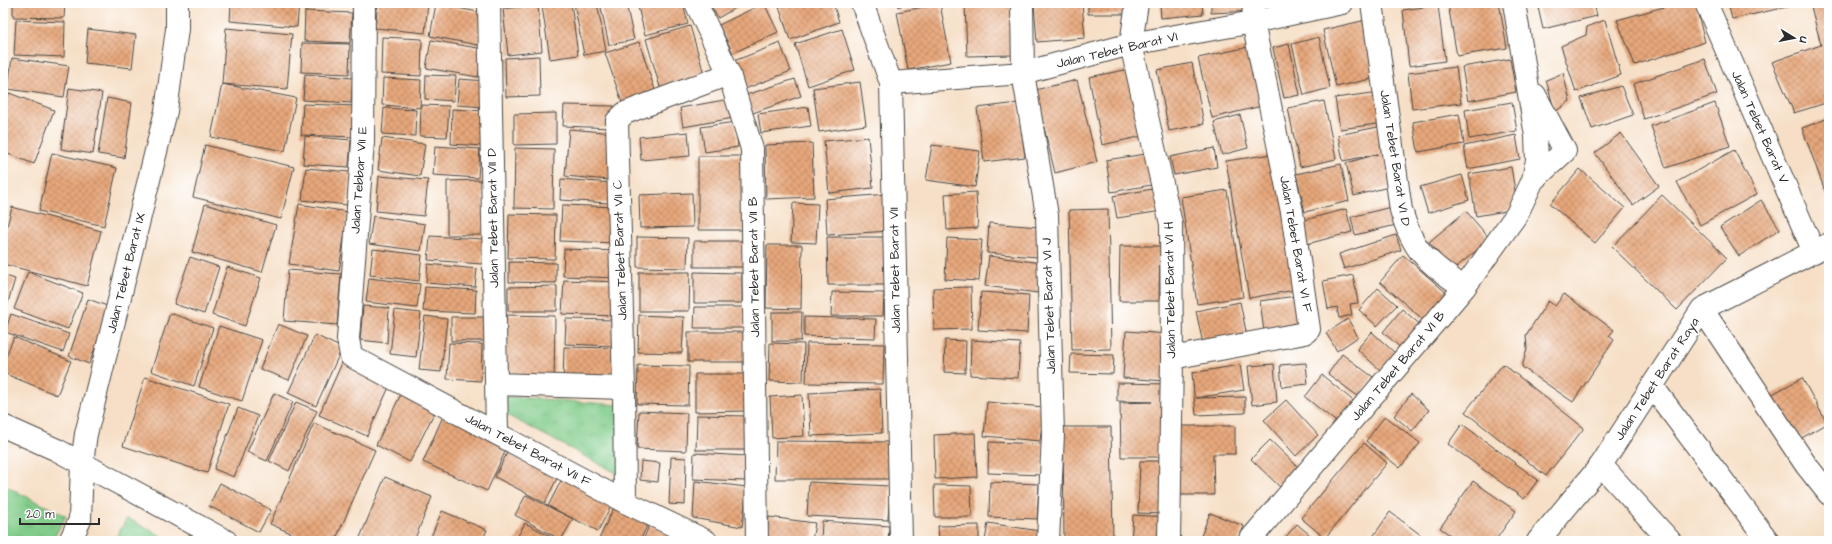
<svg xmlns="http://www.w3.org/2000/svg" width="1832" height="544" font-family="'Architects Daughter',sans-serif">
<defs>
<pattern id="park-tufts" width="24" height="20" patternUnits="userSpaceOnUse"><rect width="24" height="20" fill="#81cc8a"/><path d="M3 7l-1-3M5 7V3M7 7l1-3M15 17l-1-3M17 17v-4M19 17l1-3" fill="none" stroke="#70af77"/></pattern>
<pattern id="building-cross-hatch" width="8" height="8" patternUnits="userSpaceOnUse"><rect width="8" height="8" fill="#e7a77b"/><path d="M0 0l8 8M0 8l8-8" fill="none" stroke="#bb8865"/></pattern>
</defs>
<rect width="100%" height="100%" fill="#fff"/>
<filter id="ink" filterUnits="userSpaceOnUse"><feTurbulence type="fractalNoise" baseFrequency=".025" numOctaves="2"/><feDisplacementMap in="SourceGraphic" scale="8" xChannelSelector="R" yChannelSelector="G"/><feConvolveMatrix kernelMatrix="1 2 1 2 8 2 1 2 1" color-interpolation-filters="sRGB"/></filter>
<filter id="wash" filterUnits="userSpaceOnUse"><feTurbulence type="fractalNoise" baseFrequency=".012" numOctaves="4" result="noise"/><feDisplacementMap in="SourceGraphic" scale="16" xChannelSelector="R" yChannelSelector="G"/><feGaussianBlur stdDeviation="0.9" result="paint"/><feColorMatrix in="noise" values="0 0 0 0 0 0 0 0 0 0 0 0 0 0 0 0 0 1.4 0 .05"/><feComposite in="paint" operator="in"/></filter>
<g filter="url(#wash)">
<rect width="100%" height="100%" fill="#f6dfc6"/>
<path fill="url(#park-tufts)" stroke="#567c5a" d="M 501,396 L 620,405 L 624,477 L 505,414 Z
M 3,485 L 66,516 L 52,541 L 3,541 Z
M 127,518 L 171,541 L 114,541 Z"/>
<g id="blocks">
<path fill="url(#building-cross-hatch)" d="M 13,3 L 65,3 L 64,18 L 13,17 Z
M 231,3 L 299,3 L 297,27 L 230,21 Z
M 304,3 L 329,3 L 329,7 L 303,6 Z
M 378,3 L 428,3 L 425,33 L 375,28 Z
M 571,3 L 578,55 L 550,59 L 542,6 Z
M 574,3 L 597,3 L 606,51 L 584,55 Z
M 600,3 L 626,3 L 634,40 L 609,45 Z
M 637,3 L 683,3 L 688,24 L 645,35 Z
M 709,3 L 744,3 L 718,18 Z
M 764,3 L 778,32 L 733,53 L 719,25 Z
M 791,3 L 833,3 L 839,22 L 790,40 L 779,7 Z
M 897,3 L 909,3 L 898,7 Z
M 965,3 L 1011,3 L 1012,55 L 967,56 Z
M 1034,3 L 1082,3 L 1085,38 L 1037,42 Z
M 1088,3 L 1135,3 L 1135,14 L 1088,14 Z
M 1160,3 L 1202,3 L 1203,14 L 1161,18 Z
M 1211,3 L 1251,3 L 1252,11 L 1211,13 Z
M 1456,3 L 1499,3 L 1507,48 L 1457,56 L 1448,4 Z
M 1537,3 L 1594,3 L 1597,16 L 1543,29 Z
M 1678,3 L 1695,3 L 1705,42 L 1635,65 L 1617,20 Z
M 1728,3 L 1801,3 L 1801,4 L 1732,19 Z
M 1810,3 L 1829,3 L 1829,102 L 1794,113 L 1772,62 L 1821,45 Z
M 436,4 L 484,13 L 478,45 L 430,36 Z
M 940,4 L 951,62 L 908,70 L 897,12 Z
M 538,5 L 542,51 L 508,55 L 503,9 Z
M 1438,5 L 1445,61 L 1409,66 L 1403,10 Z
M 305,11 L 352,13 L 350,43 L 304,41 Z
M 16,20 L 65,22 L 64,57 L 14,55 Z
M 1366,20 L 1379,77 L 1336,87 L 1323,30 Z
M 1605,20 L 1621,75 L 1576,92 L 1561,46 L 1586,35 L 1587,27 Z
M 690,26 L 706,80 L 662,94 L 646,39 Z
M 226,28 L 292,34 L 287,89 L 222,84 L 296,98 L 285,151 L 211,137 L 222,84 Z
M 88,29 L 136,35 L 132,68 L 85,63 Z
M 842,29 L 855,70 L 808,86 L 795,44 Z
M 382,37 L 422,39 L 421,76 L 381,74 Z
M 1319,37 L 1330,88 L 1304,95 L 1292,44 Z
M 431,40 L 483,49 L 478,77 L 426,68 Z
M 639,42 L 657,96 L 624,108 L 605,53 Z
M 302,43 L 350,44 L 349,74 L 301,72 Z
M 780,43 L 791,71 L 745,89 L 734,61 Z
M 1289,44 L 1300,95 L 1284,98 L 1273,48 Z
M 1253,46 L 1266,105 L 1212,118 L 1198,58 Z
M 539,56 L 540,96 L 506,97 L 505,58 Z
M 12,58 L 69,66 L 64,97 L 8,89 Z
M 1510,59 L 1516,92 L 1468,101 L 1462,67 Z
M 1705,59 L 1717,94 L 1644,119 L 1633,84 Z
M 1192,63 L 1204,124 L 1169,131 L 1157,70 Z
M 1456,67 L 1461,103 L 1412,109 L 1408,73 Z
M 1130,69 L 1143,136 L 1102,145 L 1089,77 Z
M 1563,73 L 1570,101 L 1555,112 L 1546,80 Z
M 305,74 L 353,78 L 351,103 L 303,100 Z
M 426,75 L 456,76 L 454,101 L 425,99 Z
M 383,78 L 421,80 L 420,108 L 382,105 Z
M 459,79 L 486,81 L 484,107 L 457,105 Z
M 795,79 L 801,96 L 753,113 L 746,95 Z
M 1077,80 L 1097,162 L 1055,173 L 1035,90 Z
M 860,82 L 866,125 L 819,132 L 813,88 Z
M 1621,86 L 1633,115 L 1592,129 L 1581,98 Z
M 69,88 L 102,93 L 93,154 L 61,149 Z
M 1380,92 L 1384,123 L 1340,129 L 1335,98 Z
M 9,93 L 54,110 L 34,164 L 3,152 L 3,108 Z
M 107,98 L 132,103 L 124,158 L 98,154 Z
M 735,98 L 739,117 L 683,127 L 680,108 Z
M 1324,101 L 1336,159 L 1300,167 L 1288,108 Z
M 1512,102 L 1517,131 L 1469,139 L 1465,110 Z
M 1018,103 L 1025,157 L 984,162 L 977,108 Z
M 1715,103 L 1730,146 L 1666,168 L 1651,126 Z
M 303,104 L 356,106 L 354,137 L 301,135 Z
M 421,105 L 449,106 L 447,137 L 420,136 Z
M 564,105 L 614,106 L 613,128 L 563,126 Z
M 808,107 L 811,126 L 761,133 L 758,114 Z
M 384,108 L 416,110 L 415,136 L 382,134 Z
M 452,109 L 485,111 L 483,146 L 451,144 Z
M 556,113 L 556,144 L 514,145 L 514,114 Z
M 1459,114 L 1464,144 L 1418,152 L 1413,122 Z
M 1240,115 L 1248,148 L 1222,155 L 1214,122 Z
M 1829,118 L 1829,202 L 1802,128 Z
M 735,122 L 738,147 L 705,152 L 701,127 Z
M 1378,127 L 1392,186 L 1354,196 L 1346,163 L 1378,154 L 1343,161 L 1338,135 Z
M 569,129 L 614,133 L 609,180 L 565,176 Z
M 688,132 L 690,156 L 641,160 L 639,137 Z
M 1621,133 L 1659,186 L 1633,205 L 1595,153 Z
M 1516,135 L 1520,159 L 1468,169 L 1464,146 Z
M 305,136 L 351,140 L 349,167 L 303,164 Z
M 868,137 L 873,188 L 829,193 L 824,141 Z
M 382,138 L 425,144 L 420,176 L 378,170 Z
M 812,143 L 814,197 L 766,199 L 765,145 Z
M 205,145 L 294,167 L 281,219 L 193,197 Z
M 932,145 L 980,151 L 975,187 L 926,180 Z
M 435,146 L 480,149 L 478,178 L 433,175 Z
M 515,148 L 554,149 L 553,209 L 514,208 Z
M 1214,148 L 1217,167 L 1174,175 L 1170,157 Z
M 1734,150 L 1757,194 L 1700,225 L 1677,182 Z
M 52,153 L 117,168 L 104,226 L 39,211 Z
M 1152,153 L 1157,184 L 1111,192 L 1106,160 Z
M 1279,153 L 1301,289 L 1249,298 L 1226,161 Z
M 698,156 L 745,156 L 745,230 L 698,230 Z
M 1341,164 L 1349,201 L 1305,212 L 1296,174 Z
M 1511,167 L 1518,209 L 1476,216 L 1469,174 Z
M 306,168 L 350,172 L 347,205 L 302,200 Z
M 1580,169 L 1625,208 L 1595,243 L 1550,204 Z
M 1462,175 L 1469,200 L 1428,213 L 1420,187 Z
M 379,176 L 428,180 L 424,216 L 376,211 Z
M 561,179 L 611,183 L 609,203 L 560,200 Z
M 483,180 L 483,235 L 447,235 L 447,181 Z
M 1158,188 L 1162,211 L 1117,218 L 1113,196 Z
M 1227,190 L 1243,297 L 1197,304 L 1181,197 Z
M 976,192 L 978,228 L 947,230 L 945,194 Z
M 692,193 L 693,227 L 640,228 L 639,195 Z
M 888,194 L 890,231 L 827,235 L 825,199 Z
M 1662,195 L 1727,258 L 1677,310 L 1612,247 Z
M 1761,200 L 1780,229 L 1739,256 L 1720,227 Z
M 793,203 L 818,204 L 816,243 L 791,242 Z
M 205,204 L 276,225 L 262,272 L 192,252 Z
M 299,204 L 348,212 L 339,271 L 289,264 Z
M 562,205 L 618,207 L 617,243 L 560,241 Z
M 12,207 L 101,231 L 87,286 L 3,264 L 3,242 Z
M 1391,207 L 1396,225 L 1355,235 L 1351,217 Z
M 1108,209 L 1111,349 L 1072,350 L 1069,210 Z
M 1346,209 L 1352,232 L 1307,244 L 1301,221 Z
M 1466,211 L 1490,239 L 1453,270 L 1429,242 Z
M 509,214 L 556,215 L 555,259 L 508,258 Z
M 373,216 L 425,224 L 421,251 L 369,244 Z
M 989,223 L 1039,227 L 1037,257 L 987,253 Z
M 1396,235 L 1401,250 L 1344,269 L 1339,254 Z
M 430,236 L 484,239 L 482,264 L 428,260 Z
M 637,237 L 688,238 L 687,268 L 637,267 Z
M 827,237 L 886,237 L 887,285 L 828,285 Z
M 947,238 L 982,240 L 979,281 L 945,279 Z
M 694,241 L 745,241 L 745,267 L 694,267 Z
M 767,245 L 802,245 L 801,309 L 766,308 Z
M 1120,246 L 1160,246 L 1159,301 L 1119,301 Z
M 373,249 L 422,255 L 419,281 L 370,275 Z
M 564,249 L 618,251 L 617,278 L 563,276 Z
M 1403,255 L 1449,295 L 1426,322 L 1380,282 Z
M 989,256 L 1042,263 L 1038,293 L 985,286 Z
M 190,257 L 219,267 L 204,314 L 174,304 Z
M 509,262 L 556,263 L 556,283 L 509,282 Z
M 428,264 L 477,269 L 475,287 L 426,283 Z
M 227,267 L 261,278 L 245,326 L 212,315 Z
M 288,270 L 341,274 L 337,325 L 284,321 Z
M 28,272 L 83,293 L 68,329 L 14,309 Z
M 639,272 L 690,272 L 689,311 L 639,311 Z
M 694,272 L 742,273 L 742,303 L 694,303 Z
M 3,275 L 15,279 L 3,319 Z
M 1353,275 L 1358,303 L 1350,304 L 1352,315 L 1339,318 L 1337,307 L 1328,309 L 1323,281 Z
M 369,278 L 420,284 L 417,308 L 366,302 Z
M 564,280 L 618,282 L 616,316 L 562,314 Z
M 557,286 L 557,311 L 508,311 L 508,287 Z
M 425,287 L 476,290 L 475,313 L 423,311 Z
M 971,287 L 972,329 L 934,330 L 933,288 Z
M 1378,288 L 1397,305 L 1377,326 L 1359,310 Z
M 832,292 L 884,293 L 883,316 L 831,316 Z
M 981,292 L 1029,295 L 1027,333 L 978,330 Z
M 1564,294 L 1614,330 L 1609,336 L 1614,340 L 1573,402 L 1522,367 L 1527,349 L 1526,335 L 1548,301 L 1555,306 Z
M 1303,295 L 1308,326 L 1264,332 L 1260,301 Z
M 88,299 L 110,307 L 89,364 L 69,356 Z
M 1240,302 L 1247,336 L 1203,344 L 1196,311 Z
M 363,306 L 389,308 L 387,343 L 360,340 Z
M 695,307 L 744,307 L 744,328 L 694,328 Z
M 1402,309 L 1423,327 L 1404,351 L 1383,332 Z
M 395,310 L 421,313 L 416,357 L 390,354 Z
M 772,312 L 802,312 L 801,341 L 772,341 Z
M 170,313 L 213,328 L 194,386 L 151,371 Z
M 11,314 L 69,334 L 63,352 L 5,332 Z
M 506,315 L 555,316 L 554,384 L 505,383 Z
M 639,315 L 684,317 L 682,353 L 638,352 Z
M 425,316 L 447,319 L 441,372 L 419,370 Z
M 451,317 L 487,317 L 487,341 L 451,341 Z
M 804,317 L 876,319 L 875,338 L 804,336 Z
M 566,319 L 615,320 L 614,346 L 565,344 Z
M 1348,319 L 1358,337 L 1337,351 L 1326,333 Z
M 278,324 L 307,336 L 289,380 L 260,369 Z
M 219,326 L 262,340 L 242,401 L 199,387 Z
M 1126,331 L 1169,334 L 1166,381 L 1123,378 Z
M 688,332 L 746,332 L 746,362 L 688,362 Z
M 1372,332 L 1396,354 L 1381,371 L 1357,349 Z
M 315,335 L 342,348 L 316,406 L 288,393 Z
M 14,337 L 71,361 L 57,395 L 3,373 L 3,363 Z
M 945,340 L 966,341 L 965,373 L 944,372 Z
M 971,340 L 1020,343 L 1018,378 L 970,375 Z
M 449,343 L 482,344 L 481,381 L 447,379 Z
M 770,343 L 804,344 L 803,382 L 769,381 Z
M 807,343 L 884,344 L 883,384 L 806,383 Z
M 564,347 L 620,348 L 620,386 L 563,385 Z
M 1071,354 L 1114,355 L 1113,374 L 1070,373 Z
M 1342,354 L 1373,377 L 1359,397 L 1328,374 Z
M 342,363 L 390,385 L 367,436 L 319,415 Z
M 1306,363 L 1308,384 L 1282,387 L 1280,365 Z
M 1274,364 L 1277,402 L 1252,405 L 1248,366 Z
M 1503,364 L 1584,428 L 1546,476 L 1465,412 Z
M 638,365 L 689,366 L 688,405 L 637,404 Z
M 1240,365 L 1244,390 L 1196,398 L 1245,397 L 1245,413 L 1196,415 L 1192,373 Z
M 695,374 L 748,374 L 748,411 L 695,412 Z
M 1322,375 L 1357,404 L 1340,425 L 1305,397 Z
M 145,377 L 229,404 L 207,473 L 123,446 Z
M 1802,378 L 1827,423 L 1792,444 L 1767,397 Z
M 1117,383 L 1169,384 L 1169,457 L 1121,457 L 1120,403 L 1152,402 L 1117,401 Z
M 880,389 L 882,433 L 811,436 L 809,393 Z
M 402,392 L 436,409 L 410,462 L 376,445 Z
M 274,393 L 293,402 L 267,461 L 247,452 Z
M 1411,394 L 1429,410 L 1412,431 L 1394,416 Z
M 802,395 L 804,436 L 772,438 L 770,397 Z
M 1286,400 L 1318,435 L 1296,456 L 1264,420 Z
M 296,402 L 317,411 L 289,471 L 269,461 Z
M 987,402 L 1044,407 L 1040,441 L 984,436 Z
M 238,408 L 258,416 L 234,477 L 214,469 Z
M 639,411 L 687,413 L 686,451 L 637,449 Z
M 444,414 L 509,443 L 487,491 L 423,462 Z
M 697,415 L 748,416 L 747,450 L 696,450 Z
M 1385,416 L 1420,443 L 1400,468 L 1366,441 Z
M 314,423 L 375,450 L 335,541 L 309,541 L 270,524 Z
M 1462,424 L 1538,480 L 1524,499 L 1448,444 Z
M 1173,426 L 1235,426 L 1235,454 L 1213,454 L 1214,495 L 1174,495 Z
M 1063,427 L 1111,427 L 1113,540 L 1064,540 Z
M 975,433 L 977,477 L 935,479 L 934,435 Z
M 1270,440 L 1300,469 L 1281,488 L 1251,459 Z
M 776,441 L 889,442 L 888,479 L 775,479 Z
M 989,442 L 1043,444 L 1042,475 L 988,473 Z
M 1364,443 L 1387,463 L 1325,538 L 1301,518 Z
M 511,445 L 561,470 L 545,503 L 495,477 Z
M 694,453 L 747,456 L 745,481 L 693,479 Z
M 671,457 L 686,458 L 685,505 L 669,504 Z
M 641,461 L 660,463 L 658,482 L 640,480 Z
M 1140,461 L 1166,461 L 1164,514 L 1138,513 Z
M 565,473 L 615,498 L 598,531 L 548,506 Z
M 385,477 L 432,497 L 414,541 L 359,540 Z
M 695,481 L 747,487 L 742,527 L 693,518 Z
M 1473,481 L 1516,511 L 1495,541 L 1459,541 L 1440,528 Z
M 809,482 L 890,486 L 888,520 L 807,516 Z
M 990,482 L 1039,484 L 1037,519 L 989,517 Z
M 220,483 L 271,510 L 259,532 L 209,506 Z
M 934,485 L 971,486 L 972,517 L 935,517 Z
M 526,495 L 573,519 L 561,540 L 515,515 Z
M 617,501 L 651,517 L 640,541 L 598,541 Z
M 442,511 L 487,530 L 482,541 L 434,541 L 430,539 Z
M 1390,512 L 1429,541 L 1370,541 Z
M 1210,513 L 1244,526 L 1238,541 L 1199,541 Z
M 1133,515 L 1168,517 L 1166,541 L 1131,541 Z
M 769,517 L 815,523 L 812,541 L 766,541 Z
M 822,521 L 889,526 L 888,541 L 821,541 Z
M 525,523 L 559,541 L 515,541 Z
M 988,523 L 1046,532 L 1044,541 L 985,541 Z
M 1297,524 L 1317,541 L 1282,541 Z
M 649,525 L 688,541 L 643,541 Z
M 979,525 L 979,541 L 939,541 L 938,526 Z"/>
</g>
</g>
<g filter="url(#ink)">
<use href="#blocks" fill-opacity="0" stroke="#494642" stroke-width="1"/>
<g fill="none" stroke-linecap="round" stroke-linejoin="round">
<g stroke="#494642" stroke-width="24">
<path id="minor" d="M 364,3 L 363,142 L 348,339 L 351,356 L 625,502 L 706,541
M 489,3 L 497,433
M 696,3 L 729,74 L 752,149 L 757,541
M 862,3 L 891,83 L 901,541
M 1022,3 L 1023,73 L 1047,215 L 1053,434 L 1048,541
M 1137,3 L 1131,44 L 1171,224 L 1172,358 L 1169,541
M 1372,3 L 1401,210 C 1414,255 1429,262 1464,288
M 1706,3 L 1814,252
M 891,83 L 1023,73 L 1131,44 L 1253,22 L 1342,3
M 1533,180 L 1565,151 L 1535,95
M 1702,309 L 1806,465 L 1829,494
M 1172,358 L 1305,333 L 1309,329 L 1292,212 L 1253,22 L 1254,3
M 496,384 L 624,388
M 1652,386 L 1768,541
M 3,426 L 57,450 L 226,541
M 1601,465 L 1670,541
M 625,502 L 624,388 L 617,121 L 625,113 L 729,74
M 70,541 L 80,520 L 82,463 L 86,434 L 166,111 L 177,29 L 177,3
M 1249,541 L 1464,288 L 1517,214 L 1533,180 L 1537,160 L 1536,136 L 1514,3
M 1538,541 L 1601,465 L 1702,309 L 1829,244"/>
</g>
<use href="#minor" stroke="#fff" stroke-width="22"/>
</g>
</g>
<g text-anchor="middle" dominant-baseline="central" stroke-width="3.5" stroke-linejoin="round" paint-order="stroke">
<g font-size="13" fill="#2b2b2b" stroke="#fff">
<text transform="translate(1117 50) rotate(-13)">Jalan Tebet Barat VI</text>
<text transform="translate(1760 127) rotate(66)">Jalan Tebet Barat V</text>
<text transform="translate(1395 158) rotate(81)">Jalan Tebet Barat VI D</text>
<text transform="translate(359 180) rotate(-86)">Jalan Tebbar VII E</text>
<text transform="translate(493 218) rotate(-91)">Jalan Tebet Barat VII D</text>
<text transform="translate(1296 244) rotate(80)">Jalan Tebet Barat VI F</text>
<text transform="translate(620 250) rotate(-92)">Jalan Tebet Barat VII C</text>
<text transform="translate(754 267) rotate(-91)">Jalan Tebet Barat VII B</text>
<text transform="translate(895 270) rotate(-91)">Jalan Tebet Barat VII</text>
<text transform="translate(126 273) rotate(-76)">Jalan Tebet Barat IX</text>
<text transform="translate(1170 290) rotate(-91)">Jalan Tebet Barat VI H</text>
<text transform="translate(1049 306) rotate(-92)">Jalan Tebet Barat VI J</text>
<text transform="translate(1398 366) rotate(-50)">Jalan Tebet Barat VI B</text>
<text transform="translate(1657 379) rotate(-57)">Jalan Tebet Barat Raya</text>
<text transform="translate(528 450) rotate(28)">Jalan Tebet Barat VII F</text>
</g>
</g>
<rect width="1832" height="544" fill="none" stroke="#fff" stroke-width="16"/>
<g transform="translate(1794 38) rotate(100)" stroke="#ffffff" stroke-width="3" paint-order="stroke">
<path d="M0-3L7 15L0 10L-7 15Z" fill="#2b2b2b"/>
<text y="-6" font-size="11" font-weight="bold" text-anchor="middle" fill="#2b2b2b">U</text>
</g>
<path d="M20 518v6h79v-6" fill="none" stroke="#2b2b2b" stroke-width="2"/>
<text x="26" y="518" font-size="12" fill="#2b2b2b" stroke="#ffffff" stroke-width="3" paint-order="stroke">20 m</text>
</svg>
